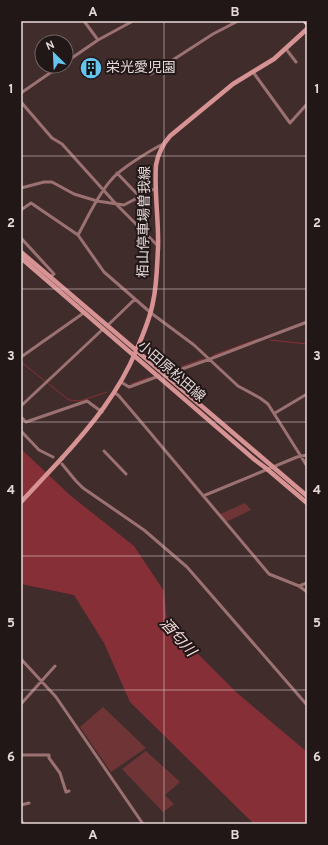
<svg xmlns="http://www.w3.org/2000/svg" width="328" height="845" font-family="Overpass,'Noto Sans JP',sans-serif">
<rect width="100%" height="100%" fill="#412c2c"/>
<path fill="#6f3436" d="M 245,503 L 251,510 L 226,522 L 220,514 Z
M 103,707 L 146,748 L 111,772 L 80,727 Z
M 146,751 L 180,782 L 165,795 L 174,804 L 163,812 L 122,769 Z"/>
<path fill="#872f36" d="M 21,449 L 71,496 L 134,546 L 164,591 L 167,623 L 236,692 L 307,752 L 307,824 L 254,824 L 130,702 L 104,643 L 74,595 L 21,584 Z"/>
<g fill="none" stroke-linecap="round" stroke-linejoin="round">
<path stroke="#872f36" stroke-width="1" d="M 270,340 L 307,344
M 214,355 L 258,339
M 21,362 L 69,400 L 80,401 L 107,392
M 169,371 L 203,359
M 131,384 L 150,377"/>
<path stroke="#9b7171" stroke-width="3" d="M 84,21 L 98,40
M 286,49 L 296,62
M 66,62 L 98,40 L 133,21
M 253,72 L 290,123 L 307,104
M 151,74 L 213,34 L 238,21
M 21,93 L 60,66
M 21,102 L 52,138 L 62,144 L 116,204 L 158,246
M 117,173 L 139,196
M 21,188 L 44,182 L 52,182 L 74,194 L 97,201 L 124,205 L 156,188
M 21,210 L 31,203 L 78,235 L 104,272 L 119,285 L 151,313 L 194,345 L 238,386 L 260,398 L 268,404 L 307,466
M 78,235 C 88,217 98,194 112,179 C 120,169 151,150 163,144
M 21,238 L 54,274 L 50,277
M 107,326 L 135,299
M 21,357 L 85,312
M 165,375 L 210,359 L 307,322
M 121,382 L 129,387 L 132,386 L 159,376
M 114,392 L 119,396 L 142,423 L 269,574 L 299,586 L 307,592
M 21,406 L 103,329
M 275,413 L 307,394
M 21,417 L 26,422 L 87,401 L 102,412
M 21,431 L 39,450 L 53,457
M 104,451 L 126,474
M 62,464 L 76,481 L 83,488 L 144,530 L 187,567 L 307,705
M 203,496 L 297,457 L 307,455
M 299,586 L 307,583
M 21,659 L 56,697 L 143,824
M 21,704 L 55,666
M 21,755 L 49,755 L 49,758 L 60,773 L 66,792 L 69,791
M 21,805 L 29,803
M 21,820 L 23,824"/>
<path stroke="#d79394" stroke-width="4.5" d="M 21,252 L 307,496
M 21,258 L 255,460 L 267,469 L 307,503
M 62,458 C 91,426 119,392 136,351 C 143,335 150,319 153,302 C 157,284 157,266 158,248 C 159,220 154,193 156,165 C 158,154 162,145 170,136 L 233,84 L 274,59 L 307,29"/>
<path stroke="#f8caca" stroke-width="5" d="M 305,21 L 307,23"/>
<path stroke="#d79394" stroke-width="4.5" d="M 21,502 L 62,458"/>
</g>
<path fill="none" stroke="#e7d9d9" stroke-width="1" stroke-opacity="0.55" d="M 164,21 L 164,824M 21,156 L 307,156M 21,289 L 307,289M 21,422 L 307,422M 21,556 L 307,556M 21,690 L 307,690"/>
<defs>
<g id="building-disc" transform="scale(1.15)"><circle r="9.5" fill="#65c5ee" stroke="#211717"/><path d="M-4-6H4V6H1V3H-1V6H-4ZM-2.5-4.3h1.7v1.8h-1.7ZM.8-4.3h1.7v1.8H.8ZM-2.5-1h1.7V.8h-1.7ZM.8-1h1.7V.8H.8Z" fill="#111"/></g>
</defs>
<g fill-rule="evenodd">
<use href="#building-disc" x="91" y="68"/>
</g>
<g text-anchor="middle" dominant-baseline="central" stroke-width="4" stroke-linejoin="round" paint-order="stroke">
<g font-size="14" fill="#e7d9d9" stroke="#211717" text-anchor="start">
<text x="106" y="68">栄光愛児園</text>
</g>
<g font-size="14" fill="#e7d9d9" stroke="#211717">
<text transform="translate(145 222) rotate(-89)">栢山停車場曽我線</text>
<text transform="translate(171 372) rotate(41)">小田原松田線</text>
</g>
<g font-size="15" font-style="italic" fill="#f6dbda" stroke="#211717">
<text transform="translate(177 638) rotate(48)">酒匂川</text>
</g>
</g>
<rect width="328" height="845" fill="none" stroke="#211717" stroke-width="44"/>
<g transform="translate(54 54) rotate(336)"><circle r="19" fill="#211717" stroke="#706565"/>
<path d="M0-3L7 15L0 10L-7 15Z" fill="#65c5ee"/>
<text y="-6" font-size="11" font-weight="bold" text-anchor="middle" fill="#e7d9d9">N</text>
</g>
<rect x="22" y="22" width="284" height="801" fill="none" stroke="#e7d9d9" stroke-width="1.5"/>
<g font-size="13" text-anchor="middle" font-weight="bold" fill="#e7d9d9">
<text x="93" y="16">A</text>
<text x="235" y="16">B</text>
<text x="11" y="93">1</text>
<text x="317" y="93">1</text>
<text x="11" y="227">2</text>
<text x="317" y="227">2</text>
<text x="11" y="360">3</text>
<text x="317" y="360">3</text>
<text x="11" y="494">4</text>
<text x="317" y="494">4</text>
<text x="11" y="627">5</text>
<text x="317" y="627">5</text>
<text x="11" y="761">6</text>
<text x="317" y="761">6</text>
<text x="93" y="839">A</text>
<text x="235" y="839">B</text>
</g>
</svg>
